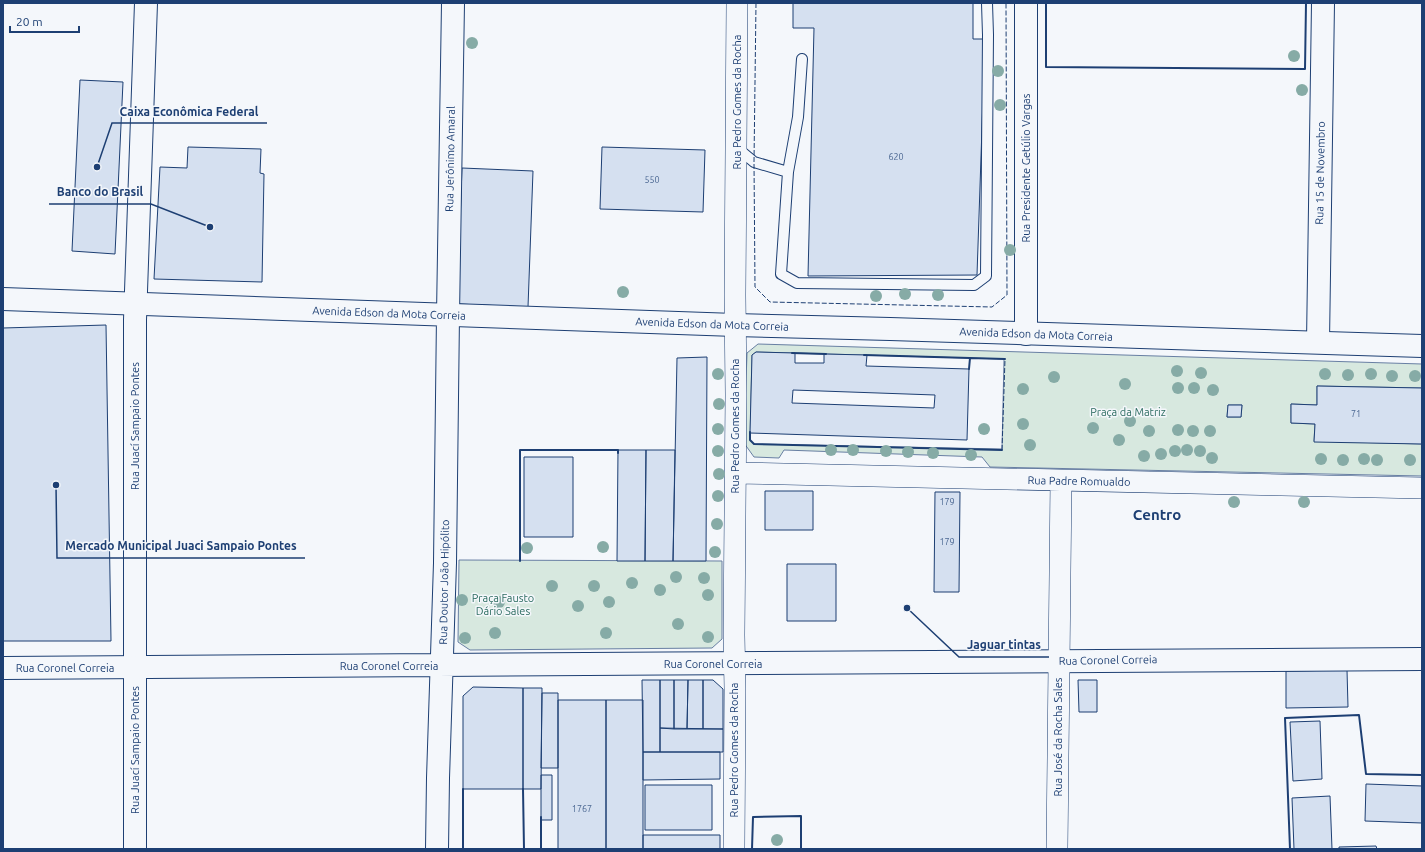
<svg xmlns="http://www.w3.org/2000/svg" width="1425" height="852" font-family="Ubuntu,sans-serif">
<rect width="100%" height="100%" fill="#f4f7fb"/>
<path fill="#d7e8df" stroke="#687fa3" fill-rule="evenodd" d="M 758,344 L 1422,364 L 1422,388 L 1317,386 L 1317,405 L 1291,404 L 1291,423 L 1315,424 L 1314,441 L 1422,444 L 1422,476 L 990,467 L 982,457 L 784,450 L 779,458 L 754,457 L 744,443 L 747,353 ZM 756,352 L 1004,359 L 1002,449 L 754,444 L 750,440 L 752,355 ZM 1228,405 L 1242,405 L 1241,417 L 1227,417 Z
M 459,560 L 722,561 L 722,639 L 712,648 L 470,650 L 458,642 Z"/>
<path fill="#d5e0f0" stroke="#1d3f73" fill-rule="evenodd" d="M 793,3 L 973,3 L 973,39 L 985,39 L 977,275 L 808,276 L 814,28 L 793,28 Z
M 80,80 L 123,82 L 115,254 L 72,251 Z
M 188,147 L 261,149 L 260,173 L 264,174 L 262,282 L 154,279 L 160,167 L 187,168 Z
M 602,147 L 705,150 L 703,212 L 600,209 Z
M 462,168 L 533,171 L 528,307 L 457,304 Z
M 106,325 L 111,641 L 3,641 L 3,328 Z
M 756,352 L 795,353 L 795,363 L 824,363 L 824,354 L 867,355 L 866,366 L 969,369 L 967,440 L 750,433 L 752,355 ZM 793,390 L 935,395 L 934,408 L 792,403 Z
M 707,357 L 706,561 L 673,561 L 677,358 Z
M 1317,386 L 1422,388 L 1422,444 L 1314,442 L 1315,424 L 1291,423 L 1291,404 L 1317,405 Z
M 1228,405 L 1242,405 L 1241,417 L 1227,417 Z
M 618,450 L 646,450 L 645,561 L 617,561 Z
M 646,450 L 675,450 L 673,561 L 645,561 Z
M 524,457 L 573,457 L 573,537 L 524,537 Z
M 765,491 L 813,491 L 813,530 L 765,530 Z
M 935,492 L 960,492 L 959,592 L 934,592 Z
M 787,564 L 836,564 L 836,621 L 787,621 Z
M 1347,670 L 1348,707 L 1286,708 L 1286,671 Z
M 642,680 L 660,680 L 660,752 L 643,752 Z
M 660,680 L 674,680 L 674,729 L 660,728 Z
M 674,680 L 688,680 L 687,729 L 674,729 Z
M 688,680 L 703,680 L 703,729 L 687,729 Z
M 703,680 L 713,680 L 723,689 L 723,729 L 703,729 Z
M 1078,680 L 1097,680 L 1097,712 L 1079,712 Z
M 473,687 L 523,688 L 523,789 L 463,789 L 463,696 Z
M 523,688 L 542,688 L 541,789 L 523,789 Z
M 542,693 L 558,693 L 558,768 L 541,768 Z
M 558,700 L 606,700 L 606,849 L 558,849 Z
M 606,700 L 643,700 L 643,849 L 606,849 Z
M 1320,721 L 1322,779 L 1293,781 L 1290,722 Z
M 660,728 L 723,729 L 723,752 L 660,752 Z
M 643,752 L 720,752 L 720,779 L 643,780 Z
M 541,775 L 552,775 L 552,820 L 541,820 Z
M 1366,784 L 1422,786 L 1422,823 L 1365,821 Z
M 645,785 L 712,785 L 712,830 L 645,830 Z
M 1330,796 L 1332,849 L 1294,849 L 1292,798 Z
M 643,835 L 720,835 L 720,849 L 643,849 Z
M 1376,846 L 1377,849 L 1339,849 L 1339,847 Z"/>
<g fill="none" stroke-linecap="round" stroke-linejoin="round">
<g stroke="#1d3f73" stroke-width="12">
<path id="service" d="M 736,147 L 754,162 L 788,172 L 781,274 L 797,283 L 974,285 L 986,276 L 988,35 L 987,3
M 788,172 L 798,117 L 802,59"/>
</g>
<g stroke="#1d3f73" stroke-width="22">
<path id="minor" d="M 736,473 L 1422,488
M 734,849 L 735,690 L 734,635 L 736,395 L 735,295 L 737,3
M 1057,849 L 1061,481"/>
</g>
<g stroke="#1d3f73" stroke-width="24">
<path id="tertiary" d="M 1026,3 L 1026,334
M 448,315 L 453,3
M 135,668 L 135,849"/>
</g>
<g stroke="#1d3f73" stroke-width="24">
<path id="secondary" d="M 1318,342 L 1323,3
M 135,668 L 135,320 L 146,3"/>
</g>
<g stroke="#1d3f73" stroke-width="24">
<path id="primary" d="M 3,299 L 735,325 L 890,329 L 1422,346
M 3,668 C 476,667 949,659 1422,659
M 437,849 L 438,778 L 445,563 L 448,315"/>
</g>
<use href="#service" stroke="#f4f7fb" stroke-width="10"/>
<use href="#minor" stroke="#f4f7fb" stroke-width="21"/>
<use href="#tertiary" stroke="#f4f7fb" stroke-width="22"/>
<use href="#secondary" stroke="#f4f7fb" stroke-width="22"/>
<use href="#primary" stroke="#f4f7fb" stroke-width="22"/>
<path stroke="#1d3f73" stroke-width="1" stroke-dasharray="5 2" stroke-linecap="butt" d="M 756,3 L 754,162 L 755,287 L 770,302 L 992,307 L 1007,295 L 1006,3
M 1002,450 L 1005,359"/>
<path stroke="#1d3f73" stroke-width="2" d="M 1046,3 L 1046,67 L 1305,69 L 1306,3
M 792,353 L 826,354
M 864,355 L 1005,359
M 969,369 L 970,358
M 750,432 L 750,440 L 754,444 L 1002,450
M 520,561 L 520,450 L 618,450 L 618,453
M 463,789 L 463,849
M 523,789 L 524,849
M 541,817 L 541,849
M 752,849 L 753,817 L 801,816 L 801,849
M 1290,849 L 1285,718 L 1359,715 L 1366,774 L 1422,775"/>
</g>
<g fill="#86aba6">
<circle cx="472" cy="43" r="6"/>
<circle cx="1294" cy="56" r="6"/>
<circle cx="998" cy="71" r="6"/>
<circle cx="1302" cy="90" r="6"/>
<circle cx="1000" cy="105" r="6"/>
<circle cx="1010" cy="250" r="6"/>
<circle cx="623" cy="292" r="6"/>
<circle cx="905" cy="294" r="6"/>
<circle cx="938" cy="295" r="6"/>
<circle cx="876" cy="296" r="6"/>
<circle cx="1177" cy="371" r="6"/>
<circle cx="1201" cy="373" r="6"/>
<circle cx="718" cy="374" r="6"/>
<circle cx="1325" cy="374" r="6"/>
<circle cx="1371" cy="374" r="6"/>
<circle cx="1348" cy="375" r="6"/>
<circle cx="1392" cy="376" r="6"/>
<circle cx="1415" cy="376" r="6"/>
<circle cx="1054" cy="377" r="6"/>
<circle cx="1125" cy="384" r="6"/>
<circle cx="1178" cy="388" r="6"/>
<circle cx="1194" cy="388" r="6"/>
<circle cx="1023" cy="389" r="6"/>
<circle cx="1213" cy="390" r="6"/>
<circle cx="719" cy="404" r="6"/>
<circle cx="1130" cy="421" r="6"/>
<circle cx="1023" cy="424" r="6"/>
<circle cx="1093" cy="428" r="6"/>
<circle cx="718" cy="429" r="6"/>
<circle cx="984" cy="429" r="6"/>
<circle cx="1178" cy="430" r="6"/>
<circle cx="1149" cy="431" r="6"/>
<circle cx="1193" cy="431" r="6"/>
<circle cx="1210" cy="431" r="6"/>
<circle cx="1119" cy="440" r="6"/>
<circle cx="1030" cy="445" r="6"/>
<circle cx="831" cy="450" r="6"/>
<circle cx="853" cy="450" r="6"/>
<circle cx="1187" cy="450" r="6"/>
<circle cx="718" cy="451" r="6"/>
<circle cx="886" cy="451" r="6"/>
<circle cx="1175" cy="451" r="6"/>
<circle cx="1200" cy="451" r="6"/>
<circle cx="908" cy="452" r="6"/>
<circle cx="933" cy="453" r="6"/>
<circle cx="1161" cy="454" r="6"/>
<circle cx="971" cy="455" r="6"/>
<circle cx="1144" cy="456" r="6"/>
<circle cx="1212" cy="458" r="6"/>
<circle cx="1321" cy="459" r="6"/>
<circle cx="1364" cy="459" r="6"/>
<circle cx="1343" cy="460" r="6"/>
<circle cx="1377" cy="460" r="6"/>
<circle cx="1410" cy="460" r="6"/>
<circle cx="719" cy="474" r="6"/>
<circle cx="718" cy="496" r="6"/>
<circle cx="1234" cy="502" r="6"/>
<circle cx="1304" cy="502" r="6"/>
<circle cx="717" cy="524" r="6"/>
<circle cx="603" cy="547" r="6"/>
<circle cx="527" cy="548" r="6"/>
<circle cx="715" cy="552" r="6"/>
<circle cx="676" cy="577" r="6"/>
<circle cx="704" cy="578" r="6"/>
<circle cx="632" cy="583" r="6"/>
<circle cx="552" cy="586" r="6"/>
<circle cx="594" cy="586" r="6"/>
<circle cx="660" cy="590" r="6"/>
<circle cx="708" cy="595" r="6"/>
<circle cx="462" cy="600" r="6"/>
<circle cx="499" cy="602" r="6"/>
<circle cx="609" cy="602" r="6"/>
<circle cx="578" cy="606" r="6"/>
<circle cx="678" cy="624" r="6"/>
<circle cx="495" cy="633" r="6"/>
<circle cx="606" cy="633" r="6"/>
<circle cx="708" cy="637" r="6"/>
<circle cx="465" cy="638" r="6"/>
<circle cx="777" cy="840" r="6"/>
</g>
<g text-anchor="middle" dominant-baseline="central" stroke-width="3" stroke-linejoin="round" paint-order="stroke">
<g font-size="9" fill="#4b6792">
<text x="896" y="157">620</text>
<text x="652" y="180">550</text>
<text x="1356" y="414">71</text>
<text x="947" y="502">179</text>
<text x="947" y="542">179</text>
<text x="582" y="809">1767</text>
</g>
<g font-size="11" fill="#1d3f73" stroke="#f4f7fb">
<text transform="translate(737 102) rotate(-90)">Rua Pedro Gomes da Rocha</text>
<text transform="translate(450 159) rotate(-89)">Rua Jerônimo Amaral</text>
<text transform="translate(1026 168) rotate(-90)">Rua Presidente Getúlio Vargas</text>
<text transform="translate(1320 173) rotate(-89)">Rua 15 de Novembro</text>
<text transform="translate(389 313) rotate(2)">Avenida Edson da Mota Correia</text>
<text transform="translate(712 324) rotate(2)">Avenida Edson da Mota Correia</text>
<text transform="translate(1036 334) rotate(2)">Avenida Edson da Mota Correia</text>
<text transform="translate(135 426) rotate(-90)">Rua Juací Sampaio Pontes</text>
<text transform="translate(735 426) rotate(-90)">Rua Pedro Gomes da Rocha</text>
<text transform="translate(1079 481) rotate(1)">Rua Padre Romualdo</text>
<text transform="translate(444 582) rotate(-89)">Rua Doutor João Hipólito</text>
<text transform="translate(1108 660) rotate(-1)">Rua Coronel Correia</text>
<text x="713" y="664">Rua Coronel Correia</text>
<text x="389" y="666">Rua Coronel Correia</text>
<text x="65" y="668">Rua Coronel Correia</text>
<text transform="translate(1058 737) rotate(-90)">Rua José da Rocha Sales</text>
<text transform="translate(135 750) rotate(-90)">Rua Juací Sampaio Pontes</text>
<text transform="translate(734 750) rotate(-90)">Rua Pedro Gomes da Rocha</text>
</g>
<g font-size="11" fill="#2c6c60" stroke="#f4f7fb">
<text x="1128" y="412">Praça da Matriz</text>
<text x="503" y="598">Praça Fausto<tspan x="503" dy="13">Dário Sales</tspan></text>
</g>
<g font-size="15" font-weight="bold" fill="#1d3f73" stroke="#f4f7fb">
<text x="1157" y="514">Centro</text>
</g>
</g>
<path fill="none" stroke="#1d3f73" stroke-width="1.5" d="M97 167L112 123H267M210 227L151 204H49M56 485L57 558H305M907 608L959 657H1049"/>
<g fill="#1d3f73" stroke="#f4f7fb" stroke-width="1.5">
<circle cx="97" cy="167" r="4"/>
<circle cx="210" cy="227" r="4"/>
<circle cx="56" cy="485" r="4"/>
<circle cx="907" cy="608" r="4"/>
</g>
<g font-size="12" text-anchor="middle" font-weight="bold" fill="#1d3f73" stroke="#f4f7fb" stroke-width="3" stroke-linejoin="round" paint-order="stroke">
<text x="189" y="116">Caixa Econômica Federal</text>
<text x="100" y="196">Banco do Brasil</text>
<text x="181" y="550">Mercado Municipal Juaci Sampaio Pontes</text>
<text x="1004" y="649">Jaguar tintas</text>
</g>
<rect width="1425" height="852" fill="none" stroke="#1d3f73" stroke-width="8"/>
<path d="M10 26v6h69v-6" fill="none" stroke="#1d3f73" stroke-width="2"/>
<text x="16" y="26" font-size="12" fill="#1d3f73" stroke="#f4f7fb" stroke-width="3" paint-order="stroke">20 m</text>
</svg>
